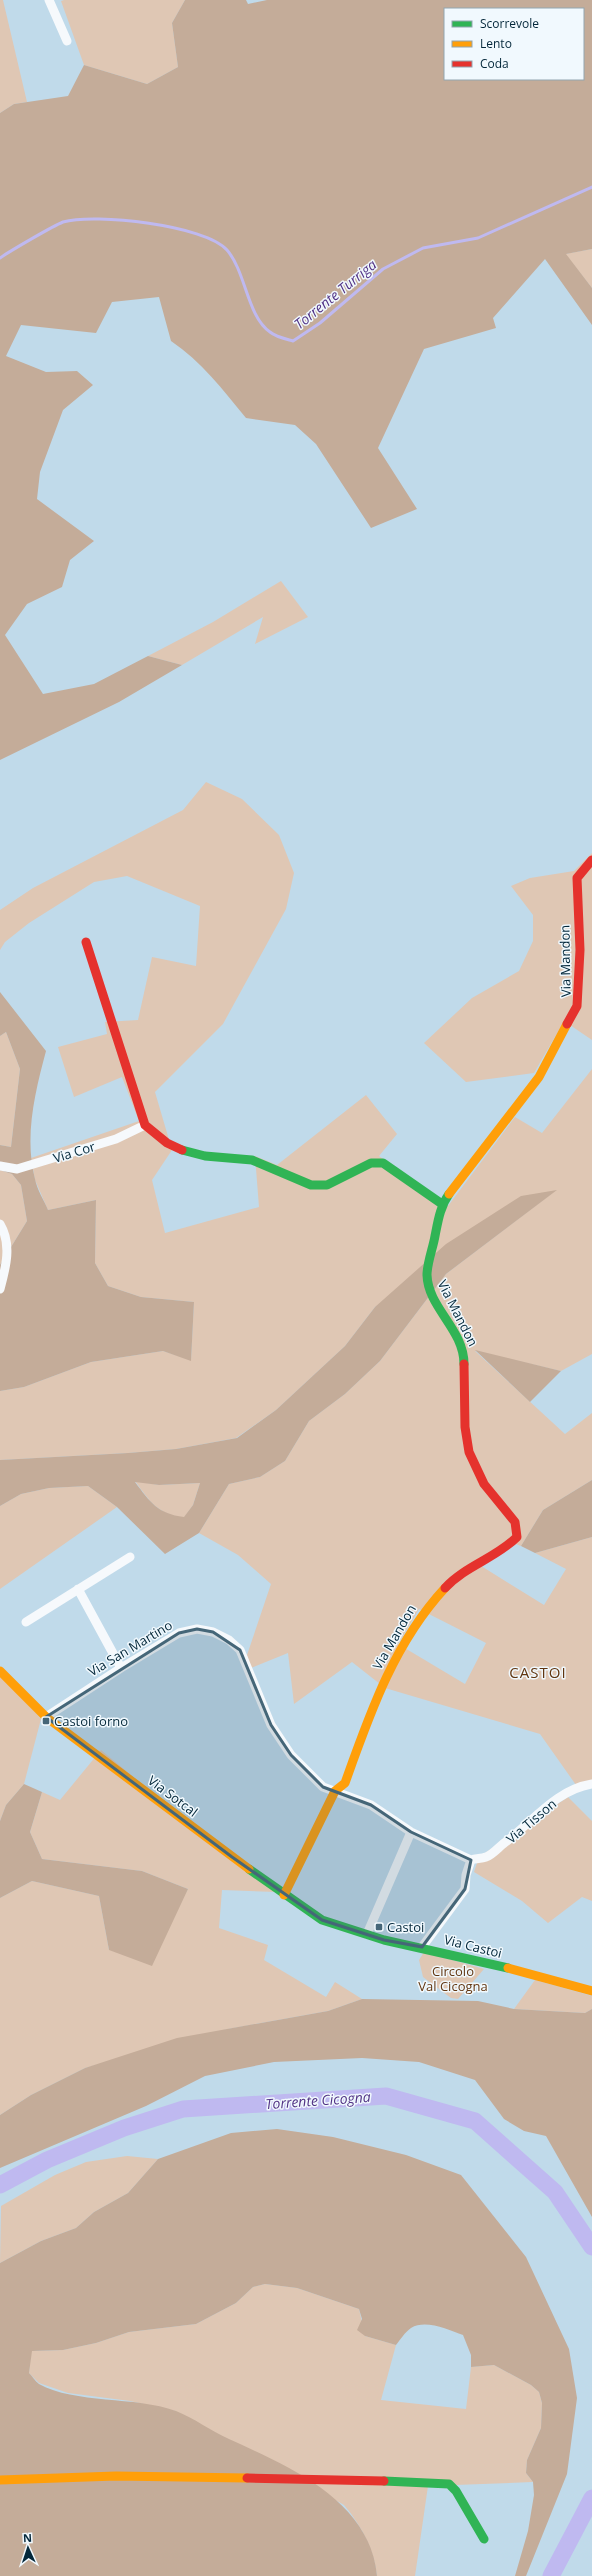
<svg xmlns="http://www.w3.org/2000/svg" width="592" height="2576" font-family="'Open Sans',sans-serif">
<rect width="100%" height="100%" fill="#c0daea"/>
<path fill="#dfc7b4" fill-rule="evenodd" d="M 0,0 L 3,0 L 27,102 L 14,104 L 0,113 Z
M 64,0 L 185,0 L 172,23 L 178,67 L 147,84 L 84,65 L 61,1 Z
M 592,249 L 592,288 L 565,254 Z
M 281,581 L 308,617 L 255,644 L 263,617 L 182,665 L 148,656 L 213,622 Z
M 206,782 L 242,799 L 279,835 L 294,873 L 286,909 L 223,1024 L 155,1092 L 172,1150 L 152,1180 L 165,1233 L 259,1207 L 255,1156 L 277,1165 L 366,1095 L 397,1134 L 379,1156 L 448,1206 L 515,1117 L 542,1133 L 592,1069 L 592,1354 L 561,1371 L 475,1351 L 565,1434 L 592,1413 L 592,1480 L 543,1510 L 521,1546 L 516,1544 L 478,1564 L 544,1605 L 566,1569 L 535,1553 L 592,1537 L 592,1785 L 576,1785 L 540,1734 L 385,1688 L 352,1662 L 294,1704 L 288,1653 L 251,1668 L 247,1655 L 271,1584 L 238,1555 L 199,1533 L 229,1484 L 260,1477 L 285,1461 L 309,1421 L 345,1394 L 380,1361 L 446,1274 L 556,1190 L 375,1307 L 345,1346 L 276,1410 L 236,1438 L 176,1449 L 128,1453 L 0,1460 L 0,1391 L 24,1387 L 91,1362 L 163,1351 L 191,1360 L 194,1302 L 141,1297 L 108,1286 L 95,1263 L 96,1200 L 48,1210 L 35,1180 L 31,1158 L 139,1121 L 122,1077 L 74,1097 L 58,1047 L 107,1034 L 105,1022 L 138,1020 L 152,957 L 196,966 L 200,906 L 127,876 L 94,882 L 29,923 L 5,942 L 0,950 L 0,910 L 33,888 L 183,810 ZM 419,1609 L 486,1643 L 465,1684 L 398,1644 Z
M 592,853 L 592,1040 L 564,1021 L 534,1073 L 466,1082 L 424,1043 L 472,998 L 519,971 L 533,941 L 533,915 L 511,886 L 530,878 L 574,871 Z
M 6,1032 L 20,1069 L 11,1147 L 0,1145 L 0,1036 Z
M 0,1170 L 12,1174 L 21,1185 L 27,1221 L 0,1265 Z
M 135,1481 L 159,1485 L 200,1483 L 193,1505 L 184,1518 C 158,1514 150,1502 135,1481 Z
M 88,1486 L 117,1507 L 0,1589 L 0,1506 L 21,1494 L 49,1488 Z
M 0,1674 L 41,1719 L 24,1784 L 6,1805 L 0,1821 Z
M 101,1750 L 215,1845 L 277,1892 L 222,1890 L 219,1928 L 268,1945 L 264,1960 L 326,1997 L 335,1982 L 362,1999 L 328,2011 L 228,2029 L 85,2068 L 31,2095 L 0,2115 L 0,1898 L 32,1881 L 99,1896 L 109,1950 L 181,1900 L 188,1889 L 142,1871 L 42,1859 L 30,1832 L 42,1792 L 60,1800 Z
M 568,1797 L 592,1821 L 592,1901 L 582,1897 L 548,1923 L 522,1901 L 474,1872 L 479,1857 Z
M 424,1952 L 484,1969 L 458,1999 L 451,1998 L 423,1977 L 419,1960 Z
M 535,1980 L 592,1996 L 592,2009 L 585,2013 L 514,2009 Z
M 127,2156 L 158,2159 L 128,2193 L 94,2212 L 76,2228 L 41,2241 L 0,2263 L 1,2206 L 55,2175 L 86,2162 Z
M 265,2284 L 297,2288 L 359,2309 L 365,2336 L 396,2345 L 381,2400 L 466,2409 L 471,2367 L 494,2365 L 531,2385 L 539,2392 L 542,2403 L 541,2428 L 527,2460 L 526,2473 L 533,2482 L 428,2486 L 415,2576 L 377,2576 C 374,2549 361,2525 344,2505 L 175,2411 L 130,2401 L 68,2393 L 39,2383 L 29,2373 L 31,2351 L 63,2350 L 96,2343 L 129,2332 L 196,2324 L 236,2303 L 253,2287 Z"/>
<path fill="#c4ac99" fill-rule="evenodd" d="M 185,0 L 246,0 L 248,4 L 267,0 L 592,0 L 592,249 L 566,254 L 592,288 L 592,325 L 545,259 L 493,318 L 496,328 L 424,349 L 378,448 L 417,509 L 371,528 L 316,444 L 295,425 L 246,418 C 223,390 201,361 171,341 L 159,297 L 112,302 L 96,333 L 21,325 L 6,356 L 46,372 L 77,371 L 93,385 L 63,410 L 40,472 L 37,499 L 94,541 L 70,560 L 62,587 L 27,604 L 5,635 L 43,694 L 94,684 L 148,656 L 182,665 L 119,702 L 0,760 L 0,113 L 14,104 L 68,96 L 84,65 L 147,84 L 178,67 L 172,23 ZM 445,9 L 583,9 L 583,79 L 445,79 Z
M 0,992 L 46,1051 C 35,1092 24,1137 35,1179 C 37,1190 44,1200 48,1210 L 96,1200 L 95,1263 L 108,1286 L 141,1297 L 194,1302 L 191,1361 L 163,1351 L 91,1362 L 24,1387 L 0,1391 L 0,1265 L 27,1221 L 21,1185 L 12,1174 L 0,1170 L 0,1145 L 11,1147 L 20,1069 L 6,1032 L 0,1036 Z
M 557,1190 L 446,1274 L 380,1361 L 345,1394 L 309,1421 L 285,1461 L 260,1477 L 229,1484 L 199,1533 L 165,1554 L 117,1507 L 88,1486 L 49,1488 L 21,1494 L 0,1506 L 0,1460 L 128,1453 L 176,1449 L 237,1438 L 276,1410 L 345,1346 L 375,1307 L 446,1244 L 521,1196 ZM 135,1482 L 159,1485 L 200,1483 L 193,1505 L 184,1517 C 158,1514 150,1502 135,1482 Z
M 475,1350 L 561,1371 L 530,1402 Z
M 592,1480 L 592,1537 L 535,1553 L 521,1546 L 543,1510 Z
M 24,1784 L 42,1792 L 30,1832 L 42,1859 L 142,1871 L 188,1889 L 152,1966 L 109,1950 L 99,1896 L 32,1881 L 0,1898 L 0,1821 L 6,1805 Z
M 362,1999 L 478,2001 L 514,2009 L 585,2013 L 592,2009 L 592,2217 L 546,2136 L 524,2131 L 504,2119 L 475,2080 L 419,2062 L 362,2058 L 274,2062 L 205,2076 L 146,2106 L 0,2168 L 0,2115 L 31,2095 L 85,2068 L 177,2038 L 328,2011 Z
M 277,2129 L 333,2137 L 406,2155 L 461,2175 L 526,2257 L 569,2349 L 577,2398 L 567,2474 L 526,2576 L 515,2576 L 528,2531 L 534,2495 L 533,2482 L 526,2473 L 527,2460 L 541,2428 L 542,2403 L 539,2392 L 531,2385 L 494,2365 L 471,2367 L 471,2355 L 463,2335 C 448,2330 426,2319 411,2328 C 405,2332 400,2340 396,2345 L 365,2336 L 357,2330 L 362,2319 L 359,2309 L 297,2288 L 265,2284 L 253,2287 L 236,2303 L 196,2324 L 129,2332 L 96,2343 L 63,2350 L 32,2351 L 29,2373 C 32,2376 35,2381 39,2384 C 75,2404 135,2396 176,2411 C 194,2418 211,2431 229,2439 C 290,2467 370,2500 377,2576 L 0,2576 L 0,2263 L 41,2241 L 76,2228 L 94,2212 L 128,2193 L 158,2159 L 231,2133 Z"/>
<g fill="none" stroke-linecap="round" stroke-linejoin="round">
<path stroke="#bfb9f0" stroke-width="3" d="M 0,258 C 10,251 53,226 63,222 C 95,213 205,225 227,250 C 246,272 247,316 270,332 C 276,337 286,339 293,341 L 320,323 L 383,269 L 423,248 L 478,238 L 592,187"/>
<path stroke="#bfb9f0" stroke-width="17" d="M 0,2185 L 47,2160 L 124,2128 L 183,2109 L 386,2096 L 475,2121 L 555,2192 L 592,2247
M 551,2576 L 592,2498"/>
<path stroke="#f6f9fc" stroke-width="9" d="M 49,0 L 67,41
M 0,1166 L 17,1169 L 116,1139 L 145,1125
M 0,1224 C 12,1244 6,1267 0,1289
M 78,1589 L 121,1668
M 26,1622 L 130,1557
M 46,1717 L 121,1668 L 179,1633 L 197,1629 L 213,1632 L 229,1640 L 240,1650 L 271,1725 L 291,1755 L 323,1787 L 371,1805 L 411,1832 L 471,1860
M 471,1860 C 476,1858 481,1859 486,1857 C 492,1855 498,1848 503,1844 C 532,1823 555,1790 592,1784
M 367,1934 L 411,1832
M 422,1947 L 465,1889 L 466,1875 L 471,1860"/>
<path stroke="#30b455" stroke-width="9" d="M 182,1150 L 205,1156 L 252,1160 L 311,1185 L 327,1185 L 371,1163 L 383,1163 L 442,1204
M 449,1194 C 440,1207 438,1221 435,1236 C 433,1248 427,1263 427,1275 C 428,1308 464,1329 464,1364
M 249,1869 L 322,1920 L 384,1940 L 508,1968
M 384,2481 L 449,2484 L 456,2491 L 484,2539"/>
<path stroke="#ff9f0a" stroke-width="9" d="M 449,1194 L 539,1077 L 567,1024
M 0,1671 L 46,1717 L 249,1869
M 284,1895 L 335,1791 L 345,1783 C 370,1713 394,1643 445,1588
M 508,1968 L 592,1991
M 0,2480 L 116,2476 L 247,2478"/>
<path stroke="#e5322d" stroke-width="9" d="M 86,942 L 145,1125 L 167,1143 L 182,1150
M 567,1024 L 577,1006 L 580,950 L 577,878 L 592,860
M 445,1588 C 465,1566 496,1558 517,1537 L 515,1522 L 484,1484 L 469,1452 L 465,1427 L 464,1364
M 247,2478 L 384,2481"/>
</g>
<path fill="#456678" fill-opacity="0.2" stroke="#456678" stroke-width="3" stroke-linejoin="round" d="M 197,1629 L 213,1632 L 240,1650 L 271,1725 L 291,1755 L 323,1787 L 371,1805 L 411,1832 L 471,1860 L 465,1889 L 422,1947 L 384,1940 L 322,1920 L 232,1857 L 46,1717 L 179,1633 Z"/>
<g fill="#456678" stroke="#f1f9fe" stroke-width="1.5">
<rect x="42" y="1717" width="8" height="8" rx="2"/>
<rect x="375" y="1923" width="8" height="8" rx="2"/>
</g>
<g text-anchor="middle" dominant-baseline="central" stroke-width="3" stroke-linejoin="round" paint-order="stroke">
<g font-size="13" fill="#03273a" stroke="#f1f9fe">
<text transform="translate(565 961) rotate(-91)">Via Mandon</text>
<text transform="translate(74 1152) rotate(-17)">Via Cor</text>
<text transform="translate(458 1313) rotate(63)">Via Mandon</text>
<text transform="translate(394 1637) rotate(-60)">Via Mandon</text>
<text transform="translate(130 1648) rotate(-31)">Via San Martino</text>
<text transform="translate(173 1796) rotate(37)">Via Sotcal</text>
<text transform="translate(531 1821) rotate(-40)">Via Tisson</text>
<text transform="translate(473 1946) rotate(14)">Via Castoi</text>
</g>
<g font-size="13" fill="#03273a" stroke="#f1f9fe" text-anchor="start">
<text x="54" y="1721">Castoi forno</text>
<text x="387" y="1927">Castoi</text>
</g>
<g font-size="13" fill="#633712" stroke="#f1f9fe">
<text x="453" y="1971">Circolo<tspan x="453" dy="15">Val Cicogna</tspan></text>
</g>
<g font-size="14" font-style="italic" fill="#513285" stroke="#f1f9fe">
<text transform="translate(335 294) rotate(-39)">Torrente Turriga</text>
<text transform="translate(318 2100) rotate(-4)">Torrente Cicogna</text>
</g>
<g font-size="15" letter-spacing="1" fill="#61350f" stroke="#f1f9fe">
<text x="538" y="1672">CASTOI</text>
</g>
</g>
<rect x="444" y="8" width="140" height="72" fill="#f1f9fe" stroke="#92a5b0"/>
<rect x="452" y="21" width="20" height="6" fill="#30b455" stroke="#92a5b0"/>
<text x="480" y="28" font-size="12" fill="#03273a">Scorrevole</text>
<rect x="452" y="41" width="20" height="6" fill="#ff9f0a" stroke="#92a5b0"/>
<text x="480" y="48" font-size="12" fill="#03273a">Lento</text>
<rect x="452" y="61" width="20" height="6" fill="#e5322d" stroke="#92a5b0"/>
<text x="480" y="68" font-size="12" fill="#03273a">Coda</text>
<g transform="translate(28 2548) rotate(357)" stroke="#f1f9fe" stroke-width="3" paint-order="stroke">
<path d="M0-3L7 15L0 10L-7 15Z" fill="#03273a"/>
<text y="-6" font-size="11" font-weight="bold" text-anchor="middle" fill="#03273a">N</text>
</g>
</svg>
